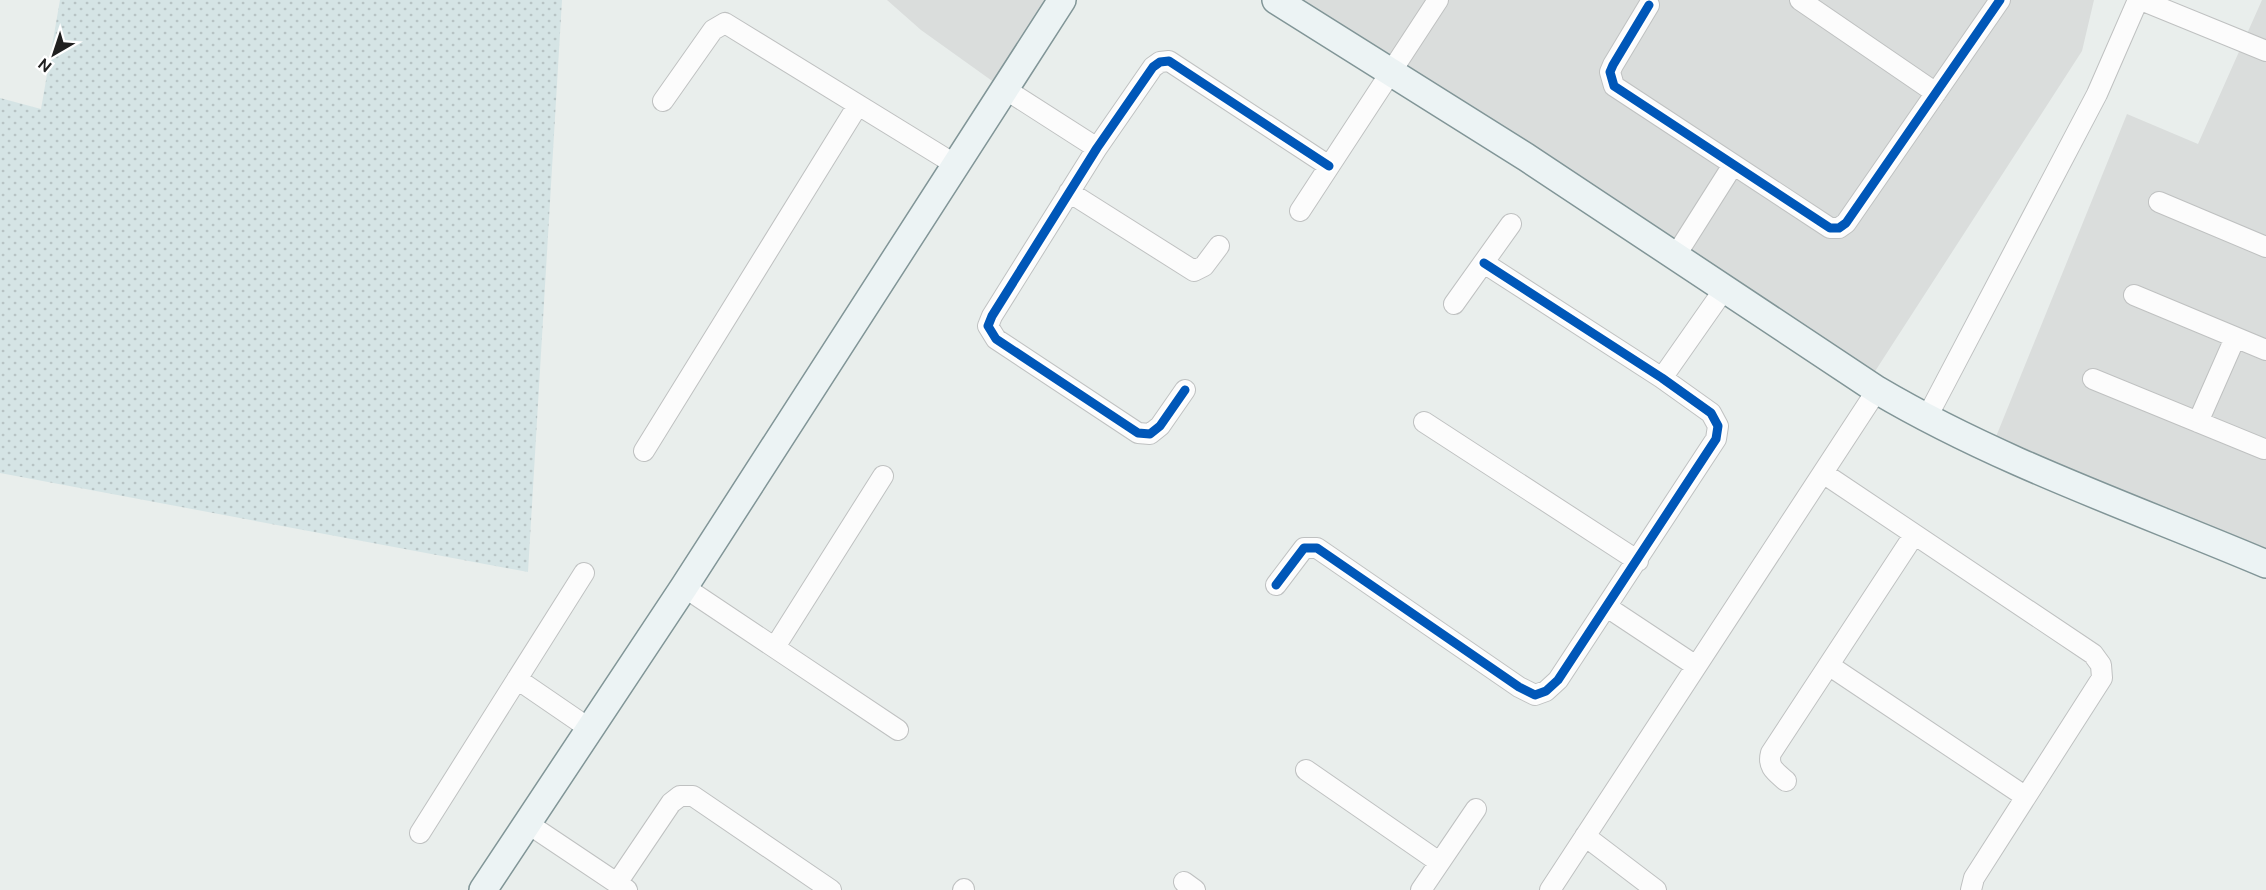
<svg xmlns="http://www.w3.org/2000/svg" width="2266" height="890" font-family="Ubuntu,sans-serif">
<defs>
<pattern id="farmland-dots" width="8" height="8" patternUnits="userSpaceOnUse" patternTransform="scale(1.5)"><rect width="8" height="8" fill="#d5e4e5"/><path d="M2 2h.1M6 6h.1" fill="none" stroke="#b7c3c4" stroke-width="1.8" stroke-linecap="round"/></pattern>
</defs>
<rect width="100%" height="100%" fill="#e9eeec"/>
<path fill="#dadddc" d="M 887,0 L 1061,0 L 1002,88 L 921,30 Z
M 1277,0 L 2094,0 L 2082,51 L 1872,376 Z
M 2262,0 L 2266,0 L 2266,564 L 1991,449 L 2127,114 L 2198,144 Z"/>
<path fill="url(#farmland-dots)" d="M 60,0 L 562,0 L 528,572 L 0,473 L 0,98 L 41,109 Z"/>
<g fill="none" stroke-linecap="round" stroke-linejoin="round">
<g stroke="#bfc1c1" stroke-width="22">
<path id="street" d="M 1800,0 L 1936,93
M 2141,0 L 2266,51
M 1649,5 L 1613,65 L 1610,72 L 1614,86 L 1830,228 L 1839,228 L 1846,223 L 2000,0
M 1005,89 L 1097,148
M 663,101 L 713,30 L 725,23 L 956,165
M 1069,192 L 1194,271 L 1204,266 L 1219,246
M 2159,202 L 2266,247
M 1300,211 L 1438,0
M 1676,255 L 1733,165
M 2134,295 L 2266,350
M 1454,304 L 1511,224
M 1662,378 L 1725,288
M 2093,379 L 2264,449
M 1185,390 L 1160,426 L 1150,434 L 1138,433 L 996,339 L 988,326 L 992,316 L 1097,148 L 1153,67 L 1160,62 L 1169,61 L 1329,166
M 1926,419 L 2097,94 L 2138,0
M 1424,422 L 1638,561
M 2198,422 L 2235,338
M 644,451 L 858,105
M 1823,473 L 2093,654 L 2101,665 L 2102,678 L 1974,878 L 1971,890
M 1276,585 L 1304,548 L 1317,548 L 1519,687 L 1535,695 L 1546,691 L 1558,680 L 1716,439 L 1718,426 L 1711,413 L 1662,378 L 1484,263
M 684,587 L 898,730
M 1607,607 L 1696,666
M 775,647 L 883,476
M 1830,666 L 2026,797
M 517,679 L 590,729
M 1306,770 L 1439,862
M 1786,781 C 1776,772 1767,767 1771,753 L 1914,535
M 527,823 L 627,890
M 420,833 L 584,573
M 1585,836 L 1656,890
M 1184,882 L 1195,890
M 617,883 L 671,803 L 680,796 L 693,796 L 831,890
M 963,890 L 964,889
M 1421,890 L 1476,809
M 1550,890 L 1877,390"/>
</g>
<g stroke="#819597" stroke-width="30">
<path id="secondary" d="M 1276,0 L 1526,157 L 1877,390 C 1999,462 2136,509 2266,564
M 483,890 L 684,587 L 1062,0"/>
</g>
<use href="#street" stroke="#fcfcfc" stroke-width="20"/>
<use href="#secondary" stroke="#ecf3f4" stroke-width="27"/>
<g stroke="#fff" stroke-width="13">
<path id="cycleway" d="M 1649,5 L 1613,65 L 1610,72 L 1614,86 L 1830,228 L 1839,228 L 1846,223 L 2000,0
M 1185,390 L 1160,426 L 1150,434 L 1138,433 L 996,339 L 988,326 L 992,316 L 1097,148 L 1153,67 L 1160,62 L 1169,61 L 1329,166
M 1276,585 L 1304,548 L 1317,548 L 1519,687 L 1535,695 L 1546,691 L 1558,680 L 1716,439 L 1718,426 L 1711,413 L 1662,378 L 1484,263"/>
</g>
<use href="#cycleway" stroke="#0057b8" stroke-width="9"/>
</g>
<g transform="translate(54 54) rotate(219)" stroke="#ffffff" stroke-width="4.5" paint-order="stroke">
<path d="M0-4.5L10 22L0 15L-10 22Z" fill="#202020"/>
<text y="-9" font-size="16" font-weight="bold" text-anchor="middle" fill="#202020">N</text>
</g>
</svg>
